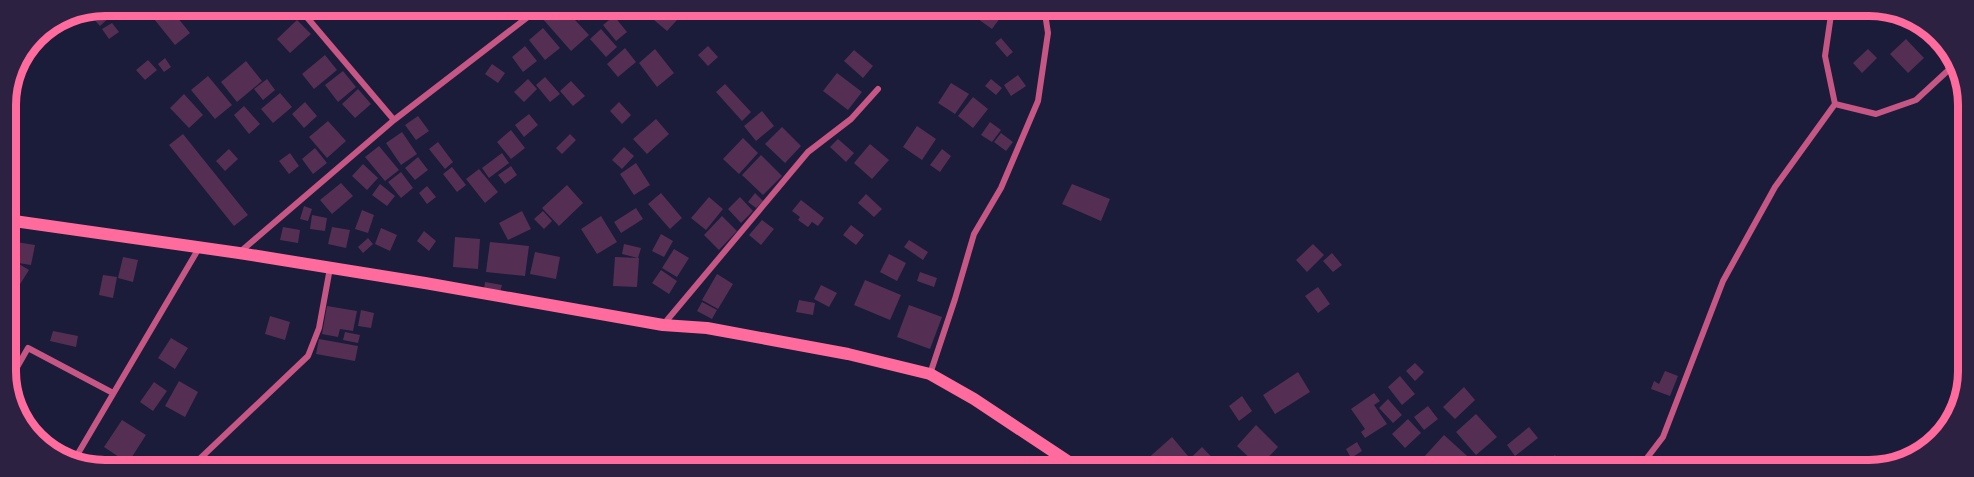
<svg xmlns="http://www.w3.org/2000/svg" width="1974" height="477" font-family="'Space Grotesk',sans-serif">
<rect width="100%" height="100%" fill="#1b1b3a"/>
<path fill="#542f53" d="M 105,6 L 112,15 L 100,26 L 90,15 Z
M 218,6 L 237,6 L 225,16 Z
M 555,6 L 563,7 L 589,35 L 571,51 L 542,18 Z
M 169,7 L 190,33 L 175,45 L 154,19 Z
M 567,7 L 582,7 L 587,13 L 579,21 Z
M 987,7 L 1008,7 L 992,29 L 978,19 Z
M 664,9 L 677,20 L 667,31 L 654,20 Z
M 614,16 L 627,32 L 616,41 L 603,25 Z
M 297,20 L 311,34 L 290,53 L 277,39 Z
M 112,23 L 119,32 L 109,39 L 102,29 Z
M 543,28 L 560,48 L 545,60 L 529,40 Z
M 601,29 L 617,47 L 606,57 L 590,39 Z
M 1001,38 L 1013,52 L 1007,57 L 995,43 Z
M 1906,39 L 1924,58 L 1908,73 L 1890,54 Z
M 525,46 L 537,61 L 523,72 L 512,57 Z
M 708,46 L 718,57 L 708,66 L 698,55 Z
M 625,48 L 636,62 L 618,77 L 607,64 Z
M 655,49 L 674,73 L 657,87 L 639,63 Z
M 1868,49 L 1877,58 L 1862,73 L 1853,63 Z
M 854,50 L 873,66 L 863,78 L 844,61 Z
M 325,55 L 337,70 L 314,89 L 302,74 Z
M 165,58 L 171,67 L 164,72 L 158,64 Z
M 148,60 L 157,70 L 145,80 L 136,70 Z
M 246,61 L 262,81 L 237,102 L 221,82 Z
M 492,64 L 505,73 L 498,83 L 485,74 Z
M 343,71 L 356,87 L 338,102 L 325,85 Z
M 837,73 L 862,92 L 848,110 L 823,91 Z
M 1018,75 L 1026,86 L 1011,96 L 1004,85 Z
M 208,76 L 232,105 L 215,119 L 191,90 Z
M 545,77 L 560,94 L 550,102 L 536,85 Z
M 267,79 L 275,90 L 263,100 L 254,89 Z
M 528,79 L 537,89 L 524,102 L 514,92 Z
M 991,79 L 1002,88 L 996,95 L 985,86 Z
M 571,81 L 585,96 L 573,106 L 560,91 Z
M 951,83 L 969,94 L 955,114 L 938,103 Z
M 725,84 L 751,112 L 742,121 L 716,92 Z
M 358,89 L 371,104 L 355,118 L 342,104 Z
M 280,93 L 292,107 L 273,123 L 261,109 Z
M 184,94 L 203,115 L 189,128 L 170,108 Z
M 973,97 L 988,109 L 973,128 L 958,116 Z
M 305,102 L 317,116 L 304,128 L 292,114 Z
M 619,102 L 631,115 L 622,124 L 610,111 Z
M 244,106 L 260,124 L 249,134 L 234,115 Z
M 762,111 L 774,126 L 756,141 L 744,126 Z
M 529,114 L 538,125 L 524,137 L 515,125 Z
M 418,116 L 429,131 L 416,140 L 405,125 Z
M 656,119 L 669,134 L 647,154 L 633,139 Z
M 328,121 L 346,141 L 327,158 L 309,137 Z
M 990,122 L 1001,130 L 992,142 L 981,135 Z
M 917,126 L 936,139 L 922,160 L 903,147 Z
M 782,127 L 801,146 L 785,163 L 765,144 Z
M 511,130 L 525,148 L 511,159 L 497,142 Z
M 402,132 L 417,154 L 401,165 L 386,143 Z
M 1001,133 L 1013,142 L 1006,151 L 994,142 Z
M 183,134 L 248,215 L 234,226 L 169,145 Z
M 570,134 L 576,140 L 562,154 L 556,148 Z
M 743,138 L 758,153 L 739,174 L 723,159 Z
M 838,139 L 854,153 L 846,162 L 830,147 Z
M 438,142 L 453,162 L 445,169 L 429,149 Z
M 870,144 L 889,160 L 872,179 L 854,163 Z
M 379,146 L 399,170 L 385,181 L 365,157 Z
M 624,147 L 634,156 L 622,169 L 612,160 Z
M 315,148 L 327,163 L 313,174 L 302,159 Z
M 229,149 L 238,159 L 225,171 L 216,161 Z
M 942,149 L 951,156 L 940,172 L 930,165 Z
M 290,153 L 299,166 L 289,174 L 279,161 Z
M 502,153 L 509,163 L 489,178 L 482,168 Z
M 761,155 L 782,176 L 763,195 L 742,175 Z
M 418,157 L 428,170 L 415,180 L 405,168 Z
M 636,163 L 650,185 L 634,195 L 620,174 Z
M 363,164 L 378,178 L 367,190 L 352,176 Z
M 511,166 L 517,175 L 505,184 L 498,175 Z
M 452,167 L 466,185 L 457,192 L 443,174 Z
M 479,169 L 498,192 L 485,203 L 466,179 Z
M 401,172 L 413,188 L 401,198 L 388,182 Z
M 341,183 L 353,196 L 332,214 L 320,200 Z
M 380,184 L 395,196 L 387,206 L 372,195 Z
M 1072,184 L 1110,199 L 1101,221 L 1062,204 Z
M 567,185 L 583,203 L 559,226 L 542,208 Z
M 427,186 L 436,197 L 427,204 L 419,193 Z
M 661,193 L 682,218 L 670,229 L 648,204 Z
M 755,193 L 763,201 L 756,208 L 748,202 Z
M 866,194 L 882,209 L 874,217 L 858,203 Z
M 709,197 L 723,209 L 706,230 L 691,218 Z
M 740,197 L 753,211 L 741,223 L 728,209 Z
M 801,200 L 824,218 L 818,226 L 812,222 L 808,227 L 798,220 L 800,217 L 792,211 Z
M 304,206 L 312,209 L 308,221 L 300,219 Z
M 636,208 L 643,219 L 621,233 L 614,222 Z
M 362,210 L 374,215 L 368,233 L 355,229 Z
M 522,211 L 531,229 L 508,240 L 499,223 Z
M 543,211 L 552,221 L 544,229 L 534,219 Z
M 312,215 L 327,218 L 325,231 L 310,229 Z
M 601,216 L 617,242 L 597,254 L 581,229 Z
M 722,216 L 737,231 L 719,250 L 704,235 Z
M 762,220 L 774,229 L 761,245 L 749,235 Z
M 851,225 L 864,235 L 856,245 L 843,235 Z
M 283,227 L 300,230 L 298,243 L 280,240 Z
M 332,227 L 350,230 L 346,248 L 328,244 Z
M 381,228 L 397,235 L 390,251 L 375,244 Z
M 424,231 L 436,241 L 429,251 L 417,241 Z
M 661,234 L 673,241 L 664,257 L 652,251 Z
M 455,237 L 480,239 L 478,269 L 453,267 Z
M 368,238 L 373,244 L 363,253 L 358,247 Z
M 909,240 L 928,252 L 923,260 L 904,247 Z
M 16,242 L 35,245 L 31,265 L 12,262 Z
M 490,242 L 529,246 L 525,276 L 486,272 Z
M 624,244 L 641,248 L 638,258 L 622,254 Z
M 1313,244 L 1324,255 L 1307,272 L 1296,260 Z
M 674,249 L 689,258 L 677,277 L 662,268 Z
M 535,252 L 560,257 L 556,279 L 530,274 Z
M 1332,253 L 1342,265 L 1333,272 L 1323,261 Z
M 889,254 L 906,263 L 897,281 L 880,272 Z
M 123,257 L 138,260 L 133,282 L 118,278 Z
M 615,257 L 639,258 L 637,287 L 613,286 Z
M 19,264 L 29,270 L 17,289 L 7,283 Z
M 661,270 L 677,281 L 669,294 L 652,283 Z
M 920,272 L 937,278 L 934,287 L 917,281 Z
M 717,274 L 733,284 L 718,309 L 702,300 Z
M 103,275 L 117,277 L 113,298 L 99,295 Z
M 865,280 L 901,295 L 890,320 L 854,305 Z
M 485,282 L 502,285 L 500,292 L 484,290 Z
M 821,285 L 837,293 L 829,307 L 814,299 Z
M 1318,287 L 1330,304 L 1318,313 L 1305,296 Z
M 799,300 L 815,303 L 813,315 L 796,312 Z
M 702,302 L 717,310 L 712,319 L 697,311 Z
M 909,305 L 942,317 L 930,349 L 897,337 Z
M 327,306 L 357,311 L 353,331 L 340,329 L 338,337 L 322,334 Z
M 361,310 L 374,313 L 371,328 L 358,326 Z
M 270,316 L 290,322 L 285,340 L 265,334 Z
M 53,331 L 78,336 L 76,347 L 50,341 Z
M 345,332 L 360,335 L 358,343 L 343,340 Z
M 171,338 L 188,348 L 175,369 L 158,358 Z
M 319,339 L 358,346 L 355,361 L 316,354 Z
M 1415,363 L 1424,372 L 1415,381 L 1406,371 Z
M 1665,371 L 1678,376 L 1670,396 L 1651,389 L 1654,381 L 1659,384 Z
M 1298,372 L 1310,392 L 1275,414 L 1263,395 Z
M 1400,376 L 1415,394 L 1402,405 L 1388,387 Z
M 179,381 L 198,392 L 185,417 L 165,406 Z
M 154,382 L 167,391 L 153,411 L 140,402 Z
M 1464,387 L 1475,400 L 1455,419 L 1443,407 Z
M 1374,393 L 1380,401 L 1374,405 L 1387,424 L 1365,438 L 1361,432 L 1365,429 L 1351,409 Z
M 1242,396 L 1252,411 L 1239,421 L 1229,406 Z
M 1388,399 L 1402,415 L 1393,423 L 1379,408 Z
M 1428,406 L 1438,419 L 1424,430 L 1414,417 Z
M 1476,414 L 1497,437 L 1476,455 L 1456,432 Z
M 1408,419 L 1421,433 L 1405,448 L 1392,434 Z
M 122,420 L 146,435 L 128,463 L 104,447 Z
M 1256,425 L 1278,447 L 1259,467 L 1237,446 Z
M 1529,427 L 1538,438 L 1515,456 L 1507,445 Z
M 1444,435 L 1476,464 L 1470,470 L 1412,470 Z
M 1172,437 L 1188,456 L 1171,470 L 1152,470 L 1145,461 Z
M 1357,442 L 1362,451 L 1351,458 L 1346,449 Z
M 1202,447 L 1224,470 L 1178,470 Z
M 1555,455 L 1564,467 L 1559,470 L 1540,470 L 1538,467 Z
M 1273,456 L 1281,464 L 1276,470 L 1263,470 L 1261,468 Z
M 1495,456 L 1508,470 L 1478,470 Z
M 135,457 L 147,465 L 145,469 L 127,469 Z"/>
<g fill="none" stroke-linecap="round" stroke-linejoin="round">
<path stroke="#c65784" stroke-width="6" d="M 299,8 L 394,120
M 1832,8 L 1825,56 L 1835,104
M 240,252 L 394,120 L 542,6
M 663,325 L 808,152 L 851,119 L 878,89
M 930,374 L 955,299 L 974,234 L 1001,188 L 1038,101 L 1048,33 L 1044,7
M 8,383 L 28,348 L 113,393
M 73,462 L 199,248
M 189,469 L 308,356 L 319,328 L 330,268
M 1637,471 L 1663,437 L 1723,281 L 1775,187 L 1835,104 L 1876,114 L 1916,100 L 1955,64"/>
<path stroke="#ff6b9d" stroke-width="12" d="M 7,220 L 239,253 L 425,283 L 663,325 L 707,328 L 848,354 L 930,374 L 974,399 L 1081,470"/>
</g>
<path d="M0 0H1974V477H0ZM105 16H1869A89 89 0 0 1 1958 105V371A89 89 0 0 1 1869 460H105A89 89 0 0 1 16 371V105A89 89 0 0 1 105 16Z" fill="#2d2142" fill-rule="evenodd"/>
<path fill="none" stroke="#ff6b9d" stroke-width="8" d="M105 16H1869A89 89 0 0 1 1958 105V371A89 89 0 0 1 1869 460H105A89 89 0 0 1 16 371V105A89 89 0 0 1 105 16Z"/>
</svg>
